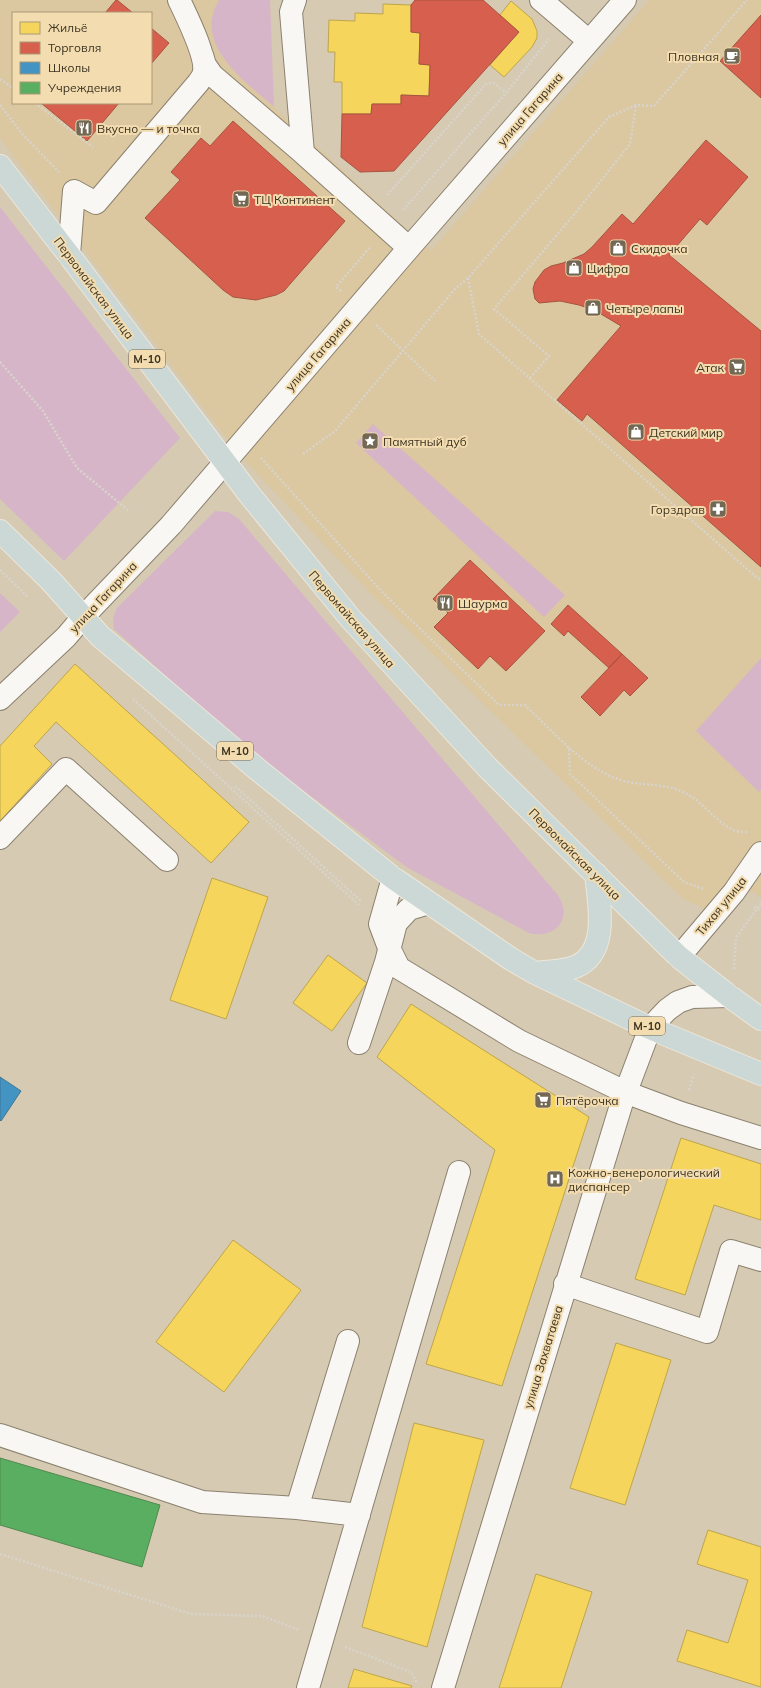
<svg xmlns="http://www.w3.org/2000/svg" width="761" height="1688" font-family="Mulish,sans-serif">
<rect width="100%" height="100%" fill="#d6cab2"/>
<path fill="#dbc7a0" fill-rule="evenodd" d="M 0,0 L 270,0 L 274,107 L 431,251 L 649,0 L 761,0 L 761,897 L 743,887 L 705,909 L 682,898 L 370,593 L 247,463 L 218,427 L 0,138 ZM 13,13 L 151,13 L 151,103 L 13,103 Z"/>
<path fill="#d7b5c8" d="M 219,0 L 270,0 L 274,107 C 245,81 192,45 219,0 Z
M 0,207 L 180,438 L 64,561 L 0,499 Z
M 373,424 L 565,595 L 544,617 L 356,443 Z
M 215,511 L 228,512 L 239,519 L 557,894 C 574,917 556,940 529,933 L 408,868 L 243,746 L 114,629 L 113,618 L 117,608 Z
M 0,593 L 20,612 L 0,632 Z
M 761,658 L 761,790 L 759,792 L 696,731 Z"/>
<path fill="#f6d55c" stroke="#bea54b" d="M 511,1 L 532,19 L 537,31 L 537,38 L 532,47 L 504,77 L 490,65 L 519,32 L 500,15 Z
M 383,4 L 411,5 L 411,32 L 420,33 L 419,64 L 430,65 L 429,96 L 401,95 L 401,104 L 372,104 L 371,114 L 342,114 L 342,82 L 334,82 L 335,52 L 328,52 L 329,20 L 355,21 L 355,13 L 383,14 Z
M 75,664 L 249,822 L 211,863 L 56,722 L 34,746 L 52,764 L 0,821 L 0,746 Z
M 212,878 L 268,897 L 226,1019 L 170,1000 Z
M 328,955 L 367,983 L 332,1031 L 293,1003 Z
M 411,1004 L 589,1117 L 502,1386 L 426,1364 L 495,1150 L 377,1057 Z
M 681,1138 L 761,1164 L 761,1220 L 714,1205 L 685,1295 L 635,1279 Z
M 233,1240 L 301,1290 L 224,1392 L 156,1342 Z
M 616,1343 L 671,1360 L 625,1505 L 570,1488 Z
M 414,1423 L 484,1440 L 427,1647 L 362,1627 Z
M 708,1530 L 761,1547 L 761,1687 L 677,1661 L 687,1630 L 728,1643 L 748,1580 L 697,1564 Z
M 536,1574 L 592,1592 L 561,1688 L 499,1688 Z
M 354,1669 L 412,1686 L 411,1688 L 348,1688 Z"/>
<path fill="#d6604d" stroke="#a85340" d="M 116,0 L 117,0 L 133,13 L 105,13 Z
M 415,0 L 483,0 L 519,32 L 394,171 L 360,172 L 341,157 L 342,114 L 371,114 L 372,104 L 401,104 L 401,95 L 429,96 L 430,65 L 419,64 L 420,33 L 411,32 L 411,5 Z
M 761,15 L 761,98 L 720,61 Z
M 151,28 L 169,43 L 151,64 Z
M 41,103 L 119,103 L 87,141 Z
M 233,121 L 345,221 L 284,291 L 276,295 L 256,300 L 233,297 L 223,290 L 145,218 L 180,180 L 171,172 L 201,138 L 210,146 Z
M 706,140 L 748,177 L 707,225 L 700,219 L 669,255 L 761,331 L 761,567 L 587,414 L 582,421 L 557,400 L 621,326 L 596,311 L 579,305 L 560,301 L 539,303 L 535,299 L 533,289 L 535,282 L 544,270 L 551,266 L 563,263 L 584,254 L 592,247 L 622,214 L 633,224 Z
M 470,560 L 545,631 L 506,671 L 490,656 L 478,669 L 434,627 L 448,613 L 433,599 Z
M 568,605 L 622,654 L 609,668 L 568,631 L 564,636 L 551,624 Z
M 622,654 L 648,678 L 630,696 L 624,690 L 600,716 L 581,697 Z"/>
<path fill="#4393c3" stroke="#417693" d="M 0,1077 L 21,1091 L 1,1121 L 0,1120 Z"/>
<path fill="#5aae61" stroke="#51894e" d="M 0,1458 L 160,1505 L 142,1567 L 0,1525 Z"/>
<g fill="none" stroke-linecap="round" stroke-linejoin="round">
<g stroke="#8b816f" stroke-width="24">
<path id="minor" d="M 295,0 L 291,12 L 303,153
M 541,0 L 589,41
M 202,55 L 205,65 L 212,75 L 303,153 L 409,248
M 69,255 L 74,191 L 96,203 L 198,83 C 200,80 202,78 203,75 C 209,60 186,15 179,0
M 0,699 L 66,637 L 83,617 L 171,525 L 409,248 L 625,0
M 0,838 L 66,769 L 167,860
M 393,878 L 380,924 L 389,948 L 399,968 L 519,1041 L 625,1092 L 681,1113 L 761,1138
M 679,957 L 734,892 L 761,853
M 359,1043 L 386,962 L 396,923 L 409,909 L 429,903
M 565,1284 L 707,1332 L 731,1251 L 761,1260
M 0,1435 L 202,1502 L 297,1508 L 359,1515
M 297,1508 L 348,1341
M 308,1688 L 459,1172
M 443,1688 L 622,1102 L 650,1028 L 667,1010 L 678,1002 L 692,997 L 729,996"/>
</g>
<g stroke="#ede7dc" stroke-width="24">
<path id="highway" d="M 0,166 L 69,255 L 249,494 L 350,618 L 487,767 L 679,957 L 729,996 L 761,1019
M 0,531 L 51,581 L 100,636 L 257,769 L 393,878 L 511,959 L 535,973 L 650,1028 L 761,1074
M 535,973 C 548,971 562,972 575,967 C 610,953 599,903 596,874"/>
</g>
<path stroke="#d8d4cc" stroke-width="2.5" stroke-dasharray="2 2" stroke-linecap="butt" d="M 0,79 L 13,88
M 35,103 L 93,147
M 0,105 L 24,136 L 59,172
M 387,195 L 486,84 L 494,83 L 506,93
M 403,210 L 506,93 L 549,39
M 468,278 L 479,334 L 755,576 L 761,580
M 341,291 L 336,287 L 371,246
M 376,325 L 435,381
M 0,362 L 43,411 L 77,468 L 129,511
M 530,378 L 549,356 L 494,309 L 572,217 L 630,144 L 636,105
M 303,454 L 335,431 L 455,289 L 468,278 L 609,117 L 636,105 L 654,106 L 747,0
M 261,458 L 384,594 L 499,705 L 525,705 L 569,748 L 570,774 L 684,882 L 704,889
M 0,570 L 28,597
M 133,699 L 359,905
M 569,748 C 588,763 600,774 624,781 C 645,786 667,783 687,794 C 704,803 715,821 733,830 C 737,832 743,832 748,832
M 235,786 L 361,901
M 754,907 L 761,910
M 734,969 L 736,938 L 761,903
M 689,1090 L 694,1074
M 0,1554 L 191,1614 L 262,1616 L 299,1630
M 345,1647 L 411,1672 L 418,1684"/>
<use href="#minor" stroke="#f9f7f3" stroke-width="22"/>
<use href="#highway" stroke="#cbd8d5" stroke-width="22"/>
</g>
<defs>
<g id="cafe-square" transform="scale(0.9)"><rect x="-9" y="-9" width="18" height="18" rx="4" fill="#736854" stroke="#f2dcb0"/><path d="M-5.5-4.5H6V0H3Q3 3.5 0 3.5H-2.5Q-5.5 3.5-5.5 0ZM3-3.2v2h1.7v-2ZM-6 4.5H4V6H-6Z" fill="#fff"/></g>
<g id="restaurant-square" transform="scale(0.9)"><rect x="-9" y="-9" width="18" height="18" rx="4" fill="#736854" stroke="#f2dcb0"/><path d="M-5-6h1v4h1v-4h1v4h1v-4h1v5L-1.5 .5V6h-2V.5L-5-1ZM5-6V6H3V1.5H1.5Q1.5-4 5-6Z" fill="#fff"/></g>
<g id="supermarket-square" transform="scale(0.9)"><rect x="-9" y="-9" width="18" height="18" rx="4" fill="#736854" stroke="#f2dcb0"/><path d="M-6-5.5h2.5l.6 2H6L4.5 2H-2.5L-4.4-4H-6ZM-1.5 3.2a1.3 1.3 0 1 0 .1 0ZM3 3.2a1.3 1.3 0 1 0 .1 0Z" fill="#fff"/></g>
<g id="shop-square" transform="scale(0.9)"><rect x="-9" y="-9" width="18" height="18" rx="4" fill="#736854" stroke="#f2dcb0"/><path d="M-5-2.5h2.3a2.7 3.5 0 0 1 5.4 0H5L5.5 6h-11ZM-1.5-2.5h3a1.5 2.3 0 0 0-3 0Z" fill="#fff"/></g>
<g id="sight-square" transform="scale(0.9)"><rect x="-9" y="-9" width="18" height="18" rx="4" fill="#736854" stroke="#f2dcb0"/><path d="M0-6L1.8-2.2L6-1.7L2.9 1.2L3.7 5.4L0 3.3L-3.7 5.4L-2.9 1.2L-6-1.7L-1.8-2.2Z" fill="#fff"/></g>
<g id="pharmacy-square" transform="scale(0.9)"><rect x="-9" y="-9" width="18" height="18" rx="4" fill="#736854" stroke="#f2dcb0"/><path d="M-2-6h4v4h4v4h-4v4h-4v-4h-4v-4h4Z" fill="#fff"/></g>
<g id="hospital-square" transform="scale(0.9)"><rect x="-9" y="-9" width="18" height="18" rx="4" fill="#736854" stroke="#f2dcb0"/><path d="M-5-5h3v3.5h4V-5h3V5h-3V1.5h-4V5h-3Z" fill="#fff"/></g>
</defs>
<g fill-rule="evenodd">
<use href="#cafe-square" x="732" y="56"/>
<use href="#restaurant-square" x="84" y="128"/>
<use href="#supermarket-square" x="241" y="199"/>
<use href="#shop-square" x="618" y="248"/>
<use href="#shop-square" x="574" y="268"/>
<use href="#shop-square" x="593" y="308"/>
<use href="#supermarket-square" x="737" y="367"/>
<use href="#shop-square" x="636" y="432"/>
<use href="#sight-square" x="370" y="441"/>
<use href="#pharmacy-square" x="718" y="509"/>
<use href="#restaurant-square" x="445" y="603"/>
<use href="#supermarket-square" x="543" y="1100"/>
<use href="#hospital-square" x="555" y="1179"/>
</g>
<g text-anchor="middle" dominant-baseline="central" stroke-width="4" stroke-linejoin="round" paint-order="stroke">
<g fill="#f2dcb0" stroke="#73664d" stroke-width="1">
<rect x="129" y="350" width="36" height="18" rx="3"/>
<rect x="217" y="742" width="36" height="18" rx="3"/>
<rect x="629" y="1017" width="36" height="18" rx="3"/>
</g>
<g font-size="11" font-weight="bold" fill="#3d3422">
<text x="147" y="359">М-10</text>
<text x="235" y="751">М-10</text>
<text x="647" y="1026">М-10</text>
</g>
<g font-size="12" fill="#3d3422" stroke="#f2dcb0" text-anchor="start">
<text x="719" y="56" text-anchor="end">Пловная</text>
<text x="97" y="128">Вкусно — и точка</text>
<text x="254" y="199">ТЦ Континент</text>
<text x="631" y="248">Скидочка</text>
<text x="587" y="268">Цифра</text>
<text x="606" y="308">Четыре лапы</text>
<text x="724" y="367" text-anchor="end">Атак</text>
<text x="649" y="432">Детский мир</text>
<text x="383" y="441">Памятный дуб</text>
<text x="705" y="509" text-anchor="end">Горздрав</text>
<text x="458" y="603">Шаурма</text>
<text x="556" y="1100">Пятёрочка</text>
<text x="568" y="1172">Кожно-венерологический<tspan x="568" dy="14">диспансер</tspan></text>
</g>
<g font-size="12" fill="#3d3422" stroke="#f2dcb0">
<text transform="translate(530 109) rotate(-49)">улица Гагарина</text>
<text transform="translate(94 288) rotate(53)">Первомайская улица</text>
<text transform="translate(318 354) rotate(-49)">улица Гагарина</text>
<text transform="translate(103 597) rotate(-47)">улица Гагарина</text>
<text transform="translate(352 619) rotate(49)">Первомайская улица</text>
<text transform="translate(575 854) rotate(45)">Первомайская улица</text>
<text transform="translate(721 906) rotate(-51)">Тихая улица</text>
<text transform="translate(543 1357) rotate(-73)">улица Захватаева</text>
</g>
</g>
<rect x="12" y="12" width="140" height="92" fill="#f2dcb0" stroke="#aa9977"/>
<rect x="20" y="22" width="20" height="12" fill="#f6d55c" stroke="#aa9977"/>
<text x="48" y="32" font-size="12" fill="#3d3422">Жильё</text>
<rect x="20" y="42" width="20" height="12" fill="#d6604d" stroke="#aa9977"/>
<text x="48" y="52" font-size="12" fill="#3d3422">Торговля</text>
<rect x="20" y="62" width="20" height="12" fill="#4393c3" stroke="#aa9977"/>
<text x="48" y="72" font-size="12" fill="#3d3422">Школы</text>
<rect x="20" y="82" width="20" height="12" fill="#5aae61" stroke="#aa9977"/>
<text x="48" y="92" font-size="12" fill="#3d3422">Учреждения</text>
</svg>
